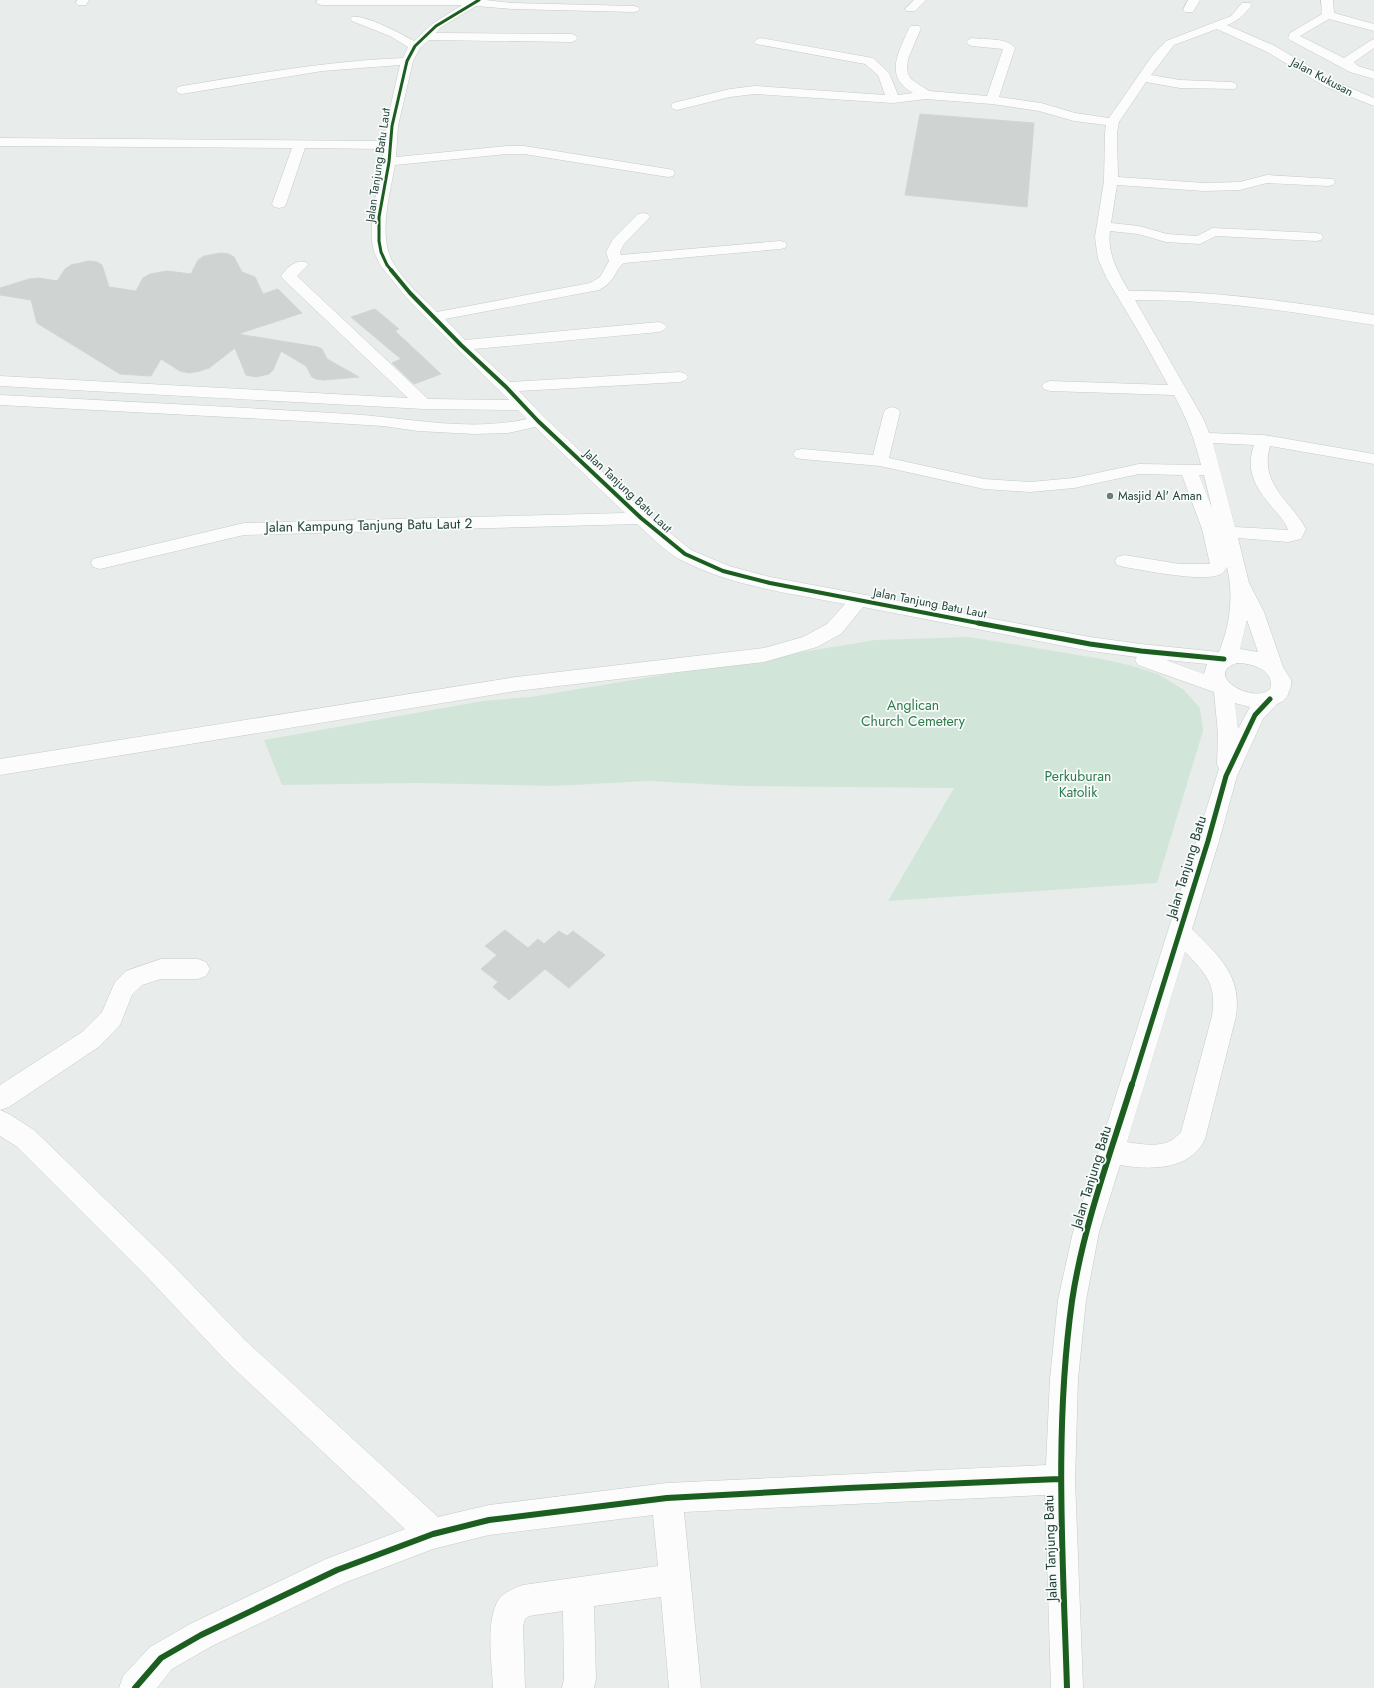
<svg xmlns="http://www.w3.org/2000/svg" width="1374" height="1688" font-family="Jost,sans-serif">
<rect width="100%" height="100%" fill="#e8edeb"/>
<path fill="#d1e6d8" d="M 969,637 L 1102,659 L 1129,665 L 1158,674 L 1184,690 L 1200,708 L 1203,731 L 1157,883 L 888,901 L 954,788 L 739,786 L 649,781 L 553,786 L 417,783 L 282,785 L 264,740 L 483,701 L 530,697 L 875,640 Z"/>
<path fill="#cfd4d2" stroke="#d1d6d4" d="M 920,114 L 1034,123 L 1027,207 L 905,195 Z
M 221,253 L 229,254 L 234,257 L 242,272 L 255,277 L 263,294 L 278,289 L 302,313 L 238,334 L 318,347 L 322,349 L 327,359 L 359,377 L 323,380 L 316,379 L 312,377 L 306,366 L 281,351 L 273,370 L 269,374 L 256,377 L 246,375 L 235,348 L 209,368 L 200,371 L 189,373 L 180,371 L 161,359 L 151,376 L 120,374 L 37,323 L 31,300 L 0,295 L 0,288 L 29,279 L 39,278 L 57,281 L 65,269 L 71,265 L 89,261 L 97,262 L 102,265 L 109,287 L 136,291 L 143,278 L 150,274 L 167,271 L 191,274 L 198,260 L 204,256 Z
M 375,309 L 399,329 L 395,331 L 441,374 L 414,384 L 392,363 L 401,359 L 351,317 Z
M 505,930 L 528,948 L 538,939 L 544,944 L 559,931 L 567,936 L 573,931 L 605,955 L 569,988 L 545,969 L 509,1000 L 493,987 L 498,982 L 481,969 L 497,955 L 485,946 Z"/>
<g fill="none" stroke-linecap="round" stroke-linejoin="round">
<g stroke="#c5cac8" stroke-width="1">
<path id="minor" d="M 77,0 L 89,0 L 86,5 L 78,5 L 76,3 Z
M 318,0 L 485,0 L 512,3 L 634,6 L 638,7 L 640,9 L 638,11 L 634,12 L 512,9 L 476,6 L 440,28 L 436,33 L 572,34 L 576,36 L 578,38 L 576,40 L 572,42 L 429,40 L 420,48 L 413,61 L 398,126 L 396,157 L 507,146 L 524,146 L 668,169 L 673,170 L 675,173 L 673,176 L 668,177 L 524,154 L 507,154 L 395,165 C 390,194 377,238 394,264 C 405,282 422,297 437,312 L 590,283 L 600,277 L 609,261 L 606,252 L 613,239 L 638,214 L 643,213 L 648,214 L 650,217 L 624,244 L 620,252 L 621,255 L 780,241 L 785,242 L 787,245 L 785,248 L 780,249 L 624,263 C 613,271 617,281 599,290 L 445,319 L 465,340 L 659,322 L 664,324 L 667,327 L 664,330 L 659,332 L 474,349 L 510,382 L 680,372 L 686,374 L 688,377 L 686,380 L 680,382 L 519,391 L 544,417 L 647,514 L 691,550 L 729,566 L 770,577 L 1090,637 L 1141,644 L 1219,652 C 1230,625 1234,595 1227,567 C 1225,570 1223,573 1221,574 C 1205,583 1143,570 1124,567 L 1117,565 L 1115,561 L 1117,557 L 1124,555 L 1180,564 L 1210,564 L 1202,529 L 1182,475 L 1139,474 L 1074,488 L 1030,492 L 984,489 L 880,466 L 802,459 L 796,458 L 793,454 L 796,450 L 802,449 L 873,455 L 884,412 L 886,409 L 892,407 L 898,409 L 900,412 L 889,458 L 984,479 L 1030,482 L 1074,478 L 1139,464 L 1201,465 C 1194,437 1187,419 1174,395 L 1050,391 L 1044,389 L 1042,386 L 1044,383 L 1050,381 L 1168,385 L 1141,336 L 1107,279 L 1098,259 L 1095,237 L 1104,181 L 1105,133 L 1106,125 L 1074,121 L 1039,111 L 992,104 L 926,99 L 893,103 L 755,94 L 730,97 L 677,110 L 673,109 L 671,106 L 673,103 L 730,89 L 755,86 L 885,95 L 878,75 L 865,64 L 756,44 L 754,42 L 756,40 L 760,38 L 873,58 L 889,73 L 898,95 L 913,93 C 883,76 899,52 909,28 L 911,26 L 919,26 L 921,28 L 908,59 L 907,67 L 908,74 L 911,79 L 929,91 L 987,96 L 1003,49 L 972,46 L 968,44 L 966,42 L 968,40 L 972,38 C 984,40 1007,37 1015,48 L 999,97 L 1041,103 L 1075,113 L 1109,118 L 1152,56 L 1166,41 L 1231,16 L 1242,3 L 1250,3 L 1252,5 C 1244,15 1238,21 1227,25 L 1275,46 L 1334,81 L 1374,98 L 1374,106 L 1326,87 L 1267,52 L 1217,29 L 1174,45 L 1151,75 L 1180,80 L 1231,82 L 1235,83 L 1237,86 L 1235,89 L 1180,88 L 1146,82 L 1119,122 L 1117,133 L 1118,177 L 1204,183 L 1240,182 L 1267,175 L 1333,179 L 1335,182 L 1333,185 L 1328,186 L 1267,183 L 1240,190 L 1204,191 L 1117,185 L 1111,223 L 1139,226 L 1167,234 L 1197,236 L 1213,228 L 1316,233 L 1321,234 L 1323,237 L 1321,240 L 1316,241 L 1216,236 L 1200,244 L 1166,242 L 1138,234 L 1110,231 C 1107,253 1118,273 1129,291 C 1212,290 1293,302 1374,315 L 1374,325 C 1295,312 1215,299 1135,300 L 1204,420 L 1209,433 L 1264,435 L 1374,454 L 1374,464 L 1270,446 C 1259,484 1290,500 1306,529 L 1301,539 L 1288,542 L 1238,538 L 1249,583 L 1264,612 L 1283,667 L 1291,680 L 1291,686 L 1287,697 L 1283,701 L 1277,704 L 1263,719 L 1237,776 L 1219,841 L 1192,929 C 1218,955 1242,975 1236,1016 L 1205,1139 C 1190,1171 1149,1170 1120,1165 L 1099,1232 L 1086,1300 L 1078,1379 L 1075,1479 L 1083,1688 L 1051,1688 L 1045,1495 L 684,1512 L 701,1688 L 669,1688 L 661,1597 L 594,1606 L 596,1679 L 594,1688 L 562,1688 L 564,1679 L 563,1611 L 529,1616 L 525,1619 L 523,1626 L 525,1688 L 493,1688 C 492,1663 485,1621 499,1599 C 504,1592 515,1588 523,1585 L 658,1566 L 653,1515 L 489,1535 L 433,1549 L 344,1583 L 212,1646 L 172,1669 L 157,1688 L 119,1688 L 123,1676 L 150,1647 L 190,1624 L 326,1559 L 405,1529 L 226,1361 L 148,1278 L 16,1146 L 0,1136 L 0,1110 L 9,1114 L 34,1130 L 168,1260 L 246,1341 L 438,1517 L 489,1505 L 667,1483 L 1046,1465 L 1050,1379 L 1058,1300 L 1073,1232 L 1219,769 L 1217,764 L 1218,734 L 1214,692 L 1138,665 L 1135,660 L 1137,657 L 1090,651 L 863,607 L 841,634 L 817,647 L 764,662 L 516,691 L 0,775 L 0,759 L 516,677 L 764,648 L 803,637 L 827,624 L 845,604 C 789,593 730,586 679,559 C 664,550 650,536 637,524 L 244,535 L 100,569 L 93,567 L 91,563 L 93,559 L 244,523 L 625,513 L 535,427 L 508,433 L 474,434 L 418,431 L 383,426 L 302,421 L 0,405 L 0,395 C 117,401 233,407 350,414 C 408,418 469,432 527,419 L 518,410 L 424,409 L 0,386 L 0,376 L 408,398 L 283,279 L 281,276 C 286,268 296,259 306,262 L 308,265 L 297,276 L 428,399 L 509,400 L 428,320 L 405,296 L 380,265 L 374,252 L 372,241 L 372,217 L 384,149 L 305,148 L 286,204 L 284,207 L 279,208 L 274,207 L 272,204 L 292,148 L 0,146 L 0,138 L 384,141 L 386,126 L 400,65 L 322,71 L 182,94 L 178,93 L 176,90 L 178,87 L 182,86 C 255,74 328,61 403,58 L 408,47 L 390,36 L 352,21 L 350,19 L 352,17 C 364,14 402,34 414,41 L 432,24 L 462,5 L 322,5 L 318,4 L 316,2 ZM 1213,443 L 1254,445 C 1244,474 1258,490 1276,512 C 1281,517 1286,524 1288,530 L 1235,527 ZM 1199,475 L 1204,475 L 1212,508 ZM 1247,620 L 1258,652 L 1240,649 ZM 1166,660 L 1207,664 L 1204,674 ZM 1237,663 C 1251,663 1276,670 1270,689 C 1255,705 1201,675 1237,663 ZM 1235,703 L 1250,707 L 1238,729 ZM 1185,952 C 1206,974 1217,984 1212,1016 L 1181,1132 C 1177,1136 1173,1140 1168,1142 C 1156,1147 1140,1144 1127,1142 Z
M 914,0 L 926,0 L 915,11 L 907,11 L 905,9 Z
M 1188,0 L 1200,0 L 1193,12 L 1185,12 L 1183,10 Z
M 1321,0 L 1333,0 L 1334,13 L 1374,24 L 1374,31 L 1329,19 L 1300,36 L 1344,58 L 1370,41 L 1374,39 L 1374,48 L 1354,62 L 1358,66 L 1374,71 L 1374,79 L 1350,72 L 1290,40 L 1288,38 L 1290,33 L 1322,14 Z
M 161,959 L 198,959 L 206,962 L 210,969 L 206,976 L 198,979 L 161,979 L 142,985 L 132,995 L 120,1025 L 100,1046 L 9,1107 L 0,1110 L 0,1085 L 82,1032 L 102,1012 L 115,982 L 126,971 Z"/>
</g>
<use href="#minor" fill="#fcfcfc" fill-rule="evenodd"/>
<g stroke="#f7fbf9" stroke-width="4.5">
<path id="cycleway-far3" d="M 392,271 L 387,265 L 381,252 L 379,241 L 379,217 L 389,162 L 392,126 L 407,61 L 415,46 L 436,26 L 479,0"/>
</g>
<g stroke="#f7fbf9" stroke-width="6">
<path id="cycleway-far2" d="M 391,270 L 410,293 L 461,345 L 506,387 L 538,421 L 641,518 L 685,554 L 723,571 L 770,583 L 983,624"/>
</g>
<g stroke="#f7fbf9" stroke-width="8">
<path id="cycleway-far1" d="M 978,623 L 1090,644 L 1141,651 L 1224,659
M 1132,1085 L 1208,841 L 1226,776 L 1255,715 L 1270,699"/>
</g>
<g stroke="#f7fbf9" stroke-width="9">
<path id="cycleway" d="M 135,1688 L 161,1658 L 201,1635 L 337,1570 L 433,1534 L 489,1520 L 667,1498 L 848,1488 L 1060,1479
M 1067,1688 C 1063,1559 1054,1429 1072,1301 C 1083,1227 1110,1155 1132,1084"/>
</g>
<use href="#cycleway-far3" stroke="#1b5e20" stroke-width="3"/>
<use href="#cycleway-far2" stroke="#1b5e20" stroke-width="4"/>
<use href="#cycleway-far1" stroke="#1b5e20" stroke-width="5"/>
<use href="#cycleway" stroke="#1b5e20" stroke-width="6"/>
</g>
<circle fill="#697e78" stroke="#f7fbf9" stroke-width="1.5" cx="1110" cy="496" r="4"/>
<g text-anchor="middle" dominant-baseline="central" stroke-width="3.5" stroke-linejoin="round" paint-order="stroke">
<g font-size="12" fill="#24423a" stroke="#f7fbf9">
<text transform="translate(1322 77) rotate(28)">Jalan Kukusan</text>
<text transform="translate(378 165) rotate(-82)">Jalan Tanjung Batu Laut</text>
<text transform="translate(628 491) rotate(43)">Jalan Tanjung Batu Laut</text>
<text transform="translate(930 603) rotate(11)">Jalan Tanjung Batu Laut</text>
</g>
<g font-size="12" fill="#24423a" stroke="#f7fbf9" text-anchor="start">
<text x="1118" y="496">Masjid Al' Aman</text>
</g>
<g font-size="14" fill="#24423a" stroke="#f7fbf9">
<text transform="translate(369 525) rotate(-1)">Jalan Kampung Tanjung Batu Laut 2</text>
<text transform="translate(1186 867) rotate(-73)">Jalan Tanjung Batu</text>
<text transform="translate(1091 1177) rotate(-73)">Jalan Tanjung Batu</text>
<text transform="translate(1050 1548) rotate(-92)">Jalan Tanjung Batu</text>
</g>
<g font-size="14" fill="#2d7a4b" stroke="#f7fbf9">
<text x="913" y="705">Anglican<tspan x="913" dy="16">Church Cemetery</tspan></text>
<text x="1078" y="776">Perkuburan<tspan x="1078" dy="16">Katolik</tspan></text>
</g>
</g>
</svg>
